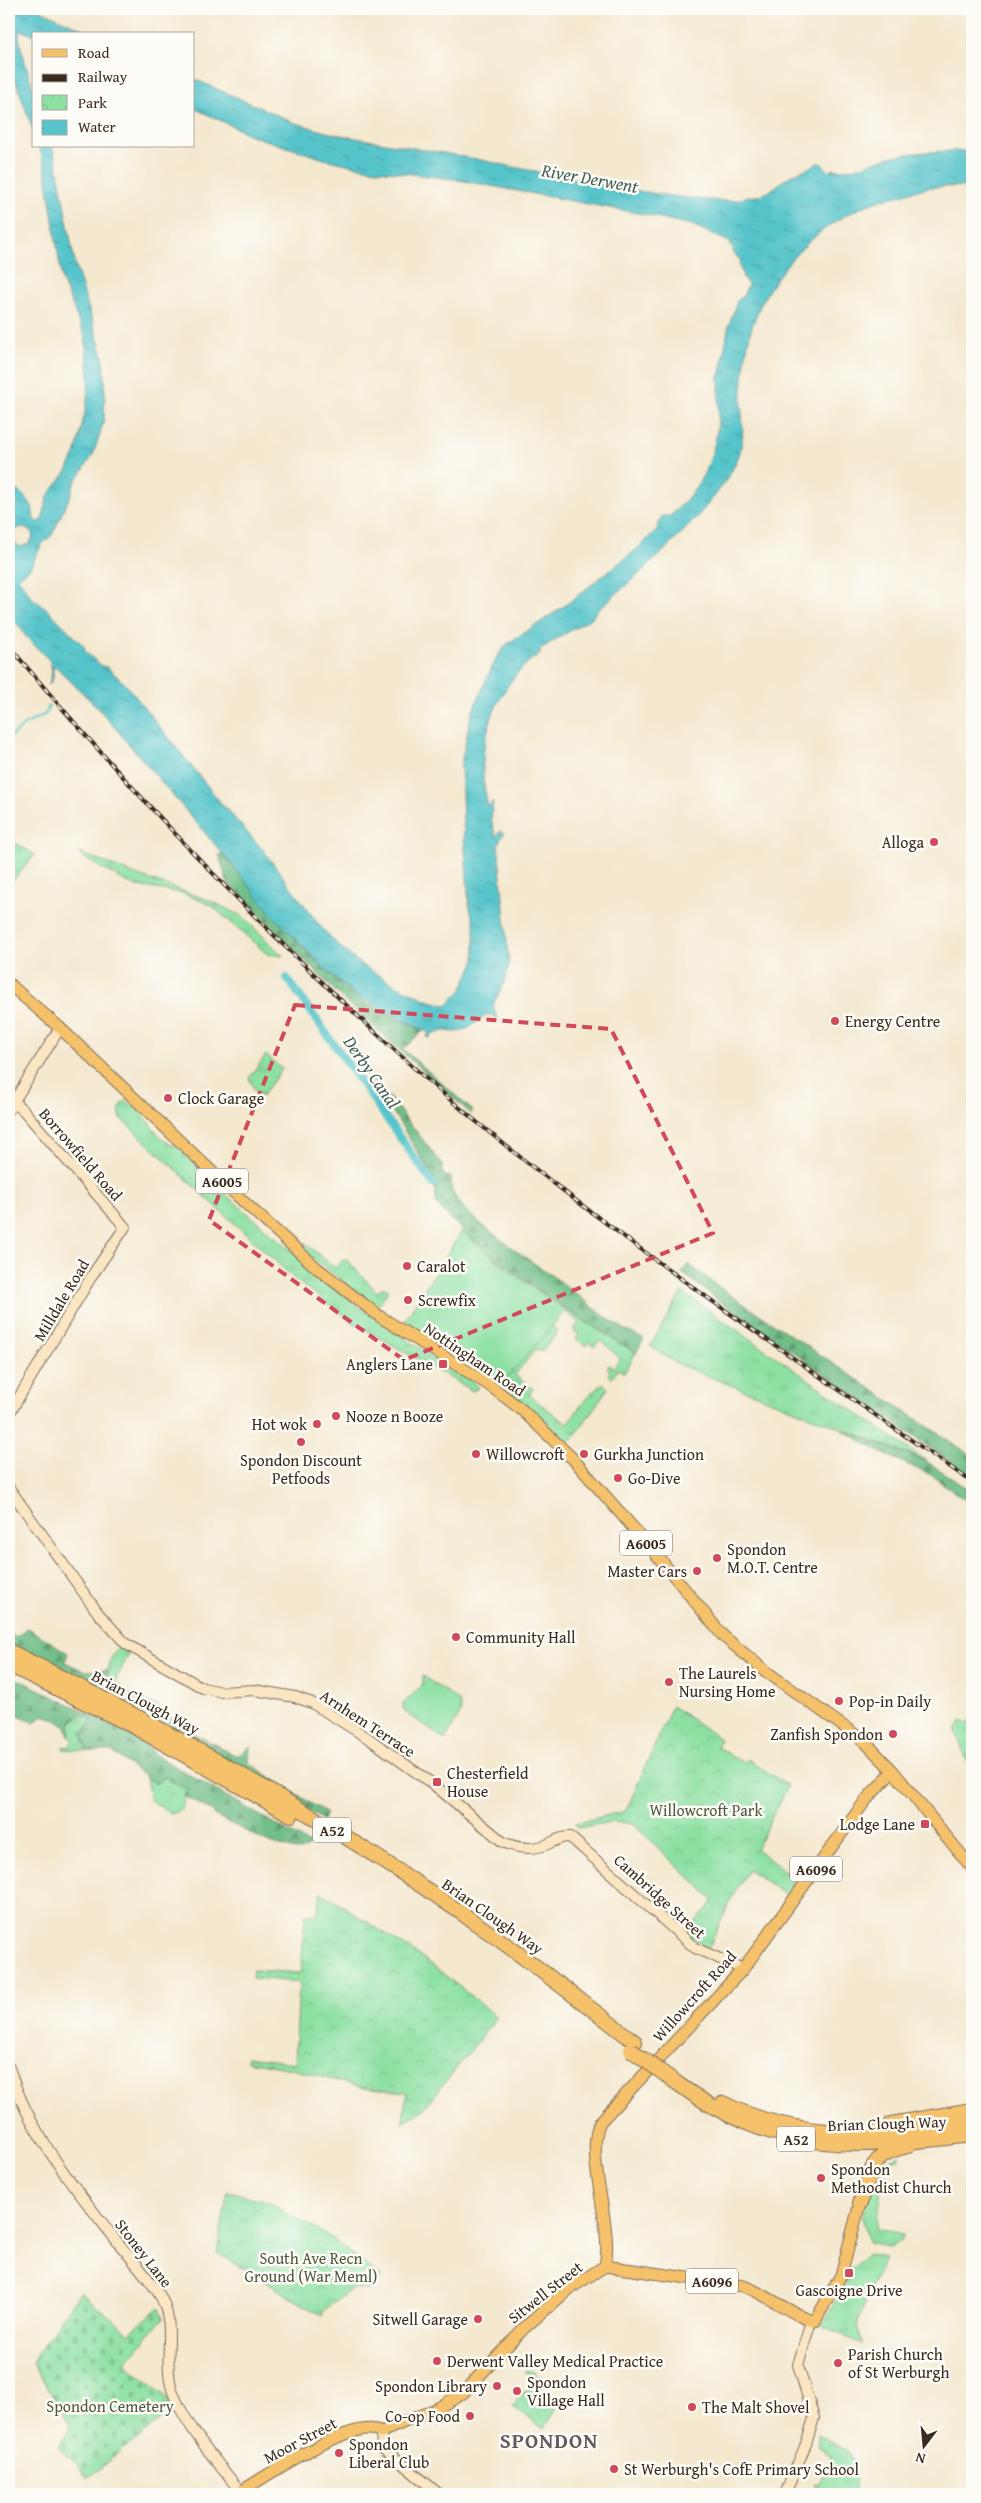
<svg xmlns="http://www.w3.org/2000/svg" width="981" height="2503" font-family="'Gentium Book Plus',serif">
<defs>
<pattern id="grass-tufts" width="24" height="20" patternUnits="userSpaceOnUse" patternTransform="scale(1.25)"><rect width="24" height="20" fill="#8ce0a2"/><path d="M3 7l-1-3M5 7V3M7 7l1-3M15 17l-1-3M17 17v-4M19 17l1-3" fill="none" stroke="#7ac08b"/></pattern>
<pattern id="forest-firs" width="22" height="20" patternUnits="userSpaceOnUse" patternTransform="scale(1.25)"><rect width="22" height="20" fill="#71be88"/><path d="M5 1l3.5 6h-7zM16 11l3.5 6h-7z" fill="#5e9b6f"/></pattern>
<pattern id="cemetery-stones" width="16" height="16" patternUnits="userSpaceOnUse" patternTransform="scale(1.25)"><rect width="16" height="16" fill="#8ce0a2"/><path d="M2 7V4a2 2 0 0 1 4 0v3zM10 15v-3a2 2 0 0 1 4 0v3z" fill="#7ac08b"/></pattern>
<pattern id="park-crowns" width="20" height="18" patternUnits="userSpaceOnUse" patternTransform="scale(1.25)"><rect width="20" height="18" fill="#8ce0a2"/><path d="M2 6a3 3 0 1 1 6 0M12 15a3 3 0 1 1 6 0" fill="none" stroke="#7ac08b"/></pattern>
<pattern id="water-ripples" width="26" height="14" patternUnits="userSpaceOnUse" patternTransform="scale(1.25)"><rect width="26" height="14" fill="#57c5cb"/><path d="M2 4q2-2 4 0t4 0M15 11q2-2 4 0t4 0" fill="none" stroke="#49a0a4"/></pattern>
</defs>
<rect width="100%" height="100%" fill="#fdfcf7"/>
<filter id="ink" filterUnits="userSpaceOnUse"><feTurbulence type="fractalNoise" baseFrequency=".02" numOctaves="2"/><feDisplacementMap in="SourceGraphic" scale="10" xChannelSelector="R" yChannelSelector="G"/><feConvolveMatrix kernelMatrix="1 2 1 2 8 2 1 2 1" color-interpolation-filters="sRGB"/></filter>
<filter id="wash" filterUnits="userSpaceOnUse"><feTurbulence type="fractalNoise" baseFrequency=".0096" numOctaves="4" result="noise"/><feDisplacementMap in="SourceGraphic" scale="20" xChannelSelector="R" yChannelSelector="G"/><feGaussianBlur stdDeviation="1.12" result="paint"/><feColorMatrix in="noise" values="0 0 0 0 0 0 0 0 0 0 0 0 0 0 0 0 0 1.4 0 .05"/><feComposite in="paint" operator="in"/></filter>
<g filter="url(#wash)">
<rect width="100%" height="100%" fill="#f4e8cf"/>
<path fill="url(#grass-tufts)" stroke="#648560" d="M 78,852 L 136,875 L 209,900 L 242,916 L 283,956 L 267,954 L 211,905 L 182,893 L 132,885 L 84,858 Z
M 266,1055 L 282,1069 L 263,1095 L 257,1095 L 249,1078 Z
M 127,1101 L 133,1105 L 150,1122 L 152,1128 L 165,1141 L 179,1148 L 232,1200 L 353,1303 L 436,1359 C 446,1376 470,1374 479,1388 L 473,1391 L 356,1324 L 298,1282 L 121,1119 L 119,1111 L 123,1102 Z
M 304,1242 L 335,1268 L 345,1258 L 377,1292 L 381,1288 L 387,1288 L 388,1291 L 380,1304 L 373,1305 L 304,1251 Z
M 682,1292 L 926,1461 L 710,1377 L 675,1363 L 650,1346 Z
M 566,1310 L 636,1353 L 624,1373 L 618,1369 L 612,1378 L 608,1375 L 610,1371 L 607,1368 L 609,1365 L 613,1368 L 620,1359 L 601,1340 L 594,1347 L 588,1342 L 586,1346 L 576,1339 L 579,1335 L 573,1330 L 579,1323 L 565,1311 Z
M 552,1326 L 558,1332 L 541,1352 L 536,1349 L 515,1375 L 533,1389 L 529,1395 L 567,1424 L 590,1394 L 603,1383 L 608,1388 L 574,1437 L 567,1442 L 538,1413 L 530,1410 L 501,1384 Z
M 119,1647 L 129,1654 L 115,1681 L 106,1678 L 111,1658 Z
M 81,1714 L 93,1719 L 82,1732 L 87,1751 L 63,1749 L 64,1746 L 69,1747 L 73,1740 L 69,1736 L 71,1722 Z
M 972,1718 L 972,1769 L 966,1759 L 956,1731 L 961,1721 L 969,1723 Z
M 164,1776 L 186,1789 L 182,1810 L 171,1814 L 150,1800 L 146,1777 L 155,1784 Z
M 899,2154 L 899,2158 L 892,2159 L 882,2181 L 876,2228 L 902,2234 L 900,2241 L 891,2248 L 869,2242 L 862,2217 L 874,2173 L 880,2169 L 876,2178 L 879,2179 L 886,2161 Z
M 866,2254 L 885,2258 L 868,2294 L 858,2322 L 862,2344 L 822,2326 L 850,2271 Z
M 531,2371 C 541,2375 544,2385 541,2394 L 557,2407 L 544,2429 L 513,2407 L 534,2380 L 524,2372 Z
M 817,2434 L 847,2451 C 853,2463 862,2483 852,2494 L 820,2494 L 814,2483 L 819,2484 L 831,2455 L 817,2446 Z"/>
<path fill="url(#forest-firs)" stroke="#567453" d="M 219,854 L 224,855 C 265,904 303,954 353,994 C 373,1010 402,1019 423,1031 L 403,1049 L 473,1111 L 471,1114 L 343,999 L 227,882 Z
M 368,1071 L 442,1164 L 442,1172 L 445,1176 L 451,1177 C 451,1182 451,1189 453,1193 C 465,1219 536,1264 562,1283 C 589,1303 612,1326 644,1339 L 636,1353 C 564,1308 494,1265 436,1204 L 435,1180 L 375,1083 L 365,1074 Z
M 688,1264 L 726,1292 L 972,1456 L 972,1477 L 714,1297 L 682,1273 Z
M 842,1430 L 926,1461 L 972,1492 L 972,1505 L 931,1475 L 882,1453 Z
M 28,1628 L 68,1653 L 65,1662 L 84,1671 L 108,1670 L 106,1678 L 115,1681 L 135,1698 L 143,1697 L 146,1702 L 157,1705 L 165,1714 L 182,1723 L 189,1731 L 237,1756 L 250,1747 L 249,1763 L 326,1813 L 323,1820 L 126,1703 L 122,1705 L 9,1647 L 9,1634 L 16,1637 Z
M 9,1675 L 142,1739 L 155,1755 L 311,1845 L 300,1851 L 269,1843 L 214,1815 L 213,1811 L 185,1797 L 186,1789 L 164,1777 L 155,1784 L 111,1751 L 87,1751 L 82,1732 L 93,1720 L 82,1714 L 71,1722 L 69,1736 L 66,1725 L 45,1715 L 34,1723 L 9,1710 Z"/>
<path fill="url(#cemetery-stones)" stroke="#648560" d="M 80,2292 L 129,2333 L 159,2308 L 163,2318 L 125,2364 L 168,2398 L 170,2412 L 87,2479 L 76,2463 L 58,2447 L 71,2426 L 32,2362 Z"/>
<path fill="url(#park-crowns)" stroke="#648560" d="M 9,839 L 35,855 L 9,885 Z
M 672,1706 L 720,1739 L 717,1747 L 745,1763 L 748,1759 L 788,1786 L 756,1849 L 799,1881 L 788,1896 L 749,1870 L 737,1887 L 708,1949 L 686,1933 L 714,1900 L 632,1823 L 610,1822 L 578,1828 L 576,1823 L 626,1811 Z
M 321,1892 L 426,1960 L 497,2017 L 422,2111 L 402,2123 L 407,2092 L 369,2089 L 287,2068 L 247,2061 L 247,2057 L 295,2063 L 299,1982 L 252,1978 L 253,1970 L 301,1973 L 305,1914 L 317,1916 Z
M 228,2191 L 266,2201 L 331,2238 L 382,2277 L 372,2290 L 353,2288 L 324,2310 L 322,2316 L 217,2253 Z"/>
<path fill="#8ce0a2" stroke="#648560" d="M 462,1231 L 508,1270 L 566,1310 L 501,1385 L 404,1322 Z
M 423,1676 L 459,1701 L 461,1712 L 445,1740 L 404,1711 L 403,1704 L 423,1684 Z"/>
<path fill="url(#water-ripples)" stroke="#497874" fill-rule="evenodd" d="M 9,9 L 38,9 L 93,34 L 34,35 L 19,30 L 20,44 L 34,92 L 34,133 L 9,62 Z
M 194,79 L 293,122 L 325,132 C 374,142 423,149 471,158 C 507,165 731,216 747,196 C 767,199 776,184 790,176 C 800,171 810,168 820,162 L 830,172 L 833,169 C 853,173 874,160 895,156 C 920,151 947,151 972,151 L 972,187 C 960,187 947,186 935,187 C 922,187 910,193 898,196 C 830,208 761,274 748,343 C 745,359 743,376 742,392 C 740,411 746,433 740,452 C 726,500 637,577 597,610 L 593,617 L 542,648 L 539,651 L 541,655 L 540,653 L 536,658 L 533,658 C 500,685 481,730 483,773 C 483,784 486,796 488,807 L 493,801 L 491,819 L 496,837 L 500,831 L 504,833 L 498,844 L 509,964 L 504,983 L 493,1005 L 497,1018 L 488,1014 L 469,1028 L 457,1032 L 444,1031 L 431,1034 L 430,1038 L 427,1037 L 429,1033 L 355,995 L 324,968 L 273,916 L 224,855 L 98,708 L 55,666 L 53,667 L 53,678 L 49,685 L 52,672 L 50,661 L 27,638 L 9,612 L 9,488 C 18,490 29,498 32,507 C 34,511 32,515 34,519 L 37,522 L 42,520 L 48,496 L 67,471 L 76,452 L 86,408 L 89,377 L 85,337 L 62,280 L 45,167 L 39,146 L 52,146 L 56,160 L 75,264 L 103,356 L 105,383 L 104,421 L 93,455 L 74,484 L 71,494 L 52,535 L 42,544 L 30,568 L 18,578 L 32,598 L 47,609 L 84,646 L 85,652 L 102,666 L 107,667 L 127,686 L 221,803 L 263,850 L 320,926 L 340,947 L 363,966 L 397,986 L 430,1001 L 446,1005 L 461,991 L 475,960 L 474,923 L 469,904 L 463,823 L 461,764 L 471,715 L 487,678 L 498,655 L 507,644 L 563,607 L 637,549 L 656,531 L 662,516 L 670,516 C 717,474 720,434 719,376 L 721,373 L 728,329 L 737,301 L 743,296 L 748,285 L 743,277 L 739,263 L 741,261 L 732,251 L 734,249 L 729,245 L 732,243 L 692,225 L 642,214 L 453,179 L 370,169 L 324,159 L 253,136 L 194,108 ZM 21,527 L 31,531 L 33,537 L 29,544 L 20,547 L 12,540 L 15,530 Z"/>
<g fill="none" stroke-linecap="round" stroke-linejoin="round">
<path stroke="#57c5cb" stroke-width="2" d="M 9,738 L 24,725 L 46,714 L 49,706"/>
<path stroke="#57c5cb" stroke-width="8" d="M 287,978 L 433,1184"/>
</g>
</g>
<g filter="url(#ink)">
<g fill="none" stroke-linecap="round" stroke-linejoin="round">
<g stroke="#7c6c5c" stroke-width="12">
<path id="secondary" d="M 9,1109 L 60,1028
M 9,1414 L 93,1274 L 125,1227 L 23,1110 L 13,1102
M 9,1488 L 98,1613 L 126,1644 L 203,1688 L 222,1692 L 254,1690 L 295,1697 L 312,1703 L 371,1740 L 434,1785 L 503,1842 C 519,1849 534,1851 550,1843 C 557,1840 562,1836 570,1837 L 695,1948 L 743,1969
M 9,2067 C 28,2132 74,2187 116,2240 C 131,2259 150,2278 162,2299 C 175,2326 165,2354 170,2381 C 176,2415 219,2465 241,2492
M 381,2432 L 382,2447 L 439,2494
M 785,2494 L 806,2444 L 814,2418 L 798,2365 L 811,2321"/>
</g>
<g stroke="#7c6c5c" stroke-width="13">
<path id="primary" d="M 9,984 L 60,1028 L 245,1203 L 317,1268 L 379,1316 L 489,1385 L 522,1410 L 573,1459 L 650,1547 L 723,1636 L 764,1670 L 864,1741 L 893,1771 L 972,1868
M 605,2266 C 614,2226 584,2156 600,2122 L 743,1969 L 866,1800 L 893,1771
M 605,2266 L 743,2286 C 764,2292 801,2321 815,2321 L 841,2275 L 860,2203
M 237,2494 C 262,2479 355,2415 381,2432 L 438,2408 L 463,2393 L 523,2329 L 569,2289 L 605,2266"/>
</g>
<g stroke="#7c6c5c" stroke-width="16">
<path id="highway" d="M 9,1651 C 175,1733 336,1824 487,1931 C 538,1967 586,2005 635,2042
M 9,1665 L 129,1724 L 291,1815
M 674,2081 C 775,2156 854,2149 972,2135
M 723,2103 C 801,2143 888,2133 972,2124
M 891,2124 L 972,2110
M 860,2203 C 874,2171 866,2155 908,2146"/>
</g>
<use href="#secondary" stroke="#fbe6c4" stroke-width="10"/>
<use href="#primary" stroke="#f5c16b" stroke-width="11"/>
<use href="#highway" stroke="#f5c16b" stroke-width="14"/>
<g stroke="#3b2a1e" stroke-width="4">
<path id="rail" d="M 9,646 C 107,763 210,875 320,980 C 371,1029 423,1078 478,1123 C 635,1252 805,1366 972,1482"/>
</g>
<use href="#rail" stroke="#fdfcf7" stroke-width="2" stroke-dasharray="5.5" stroke-linecap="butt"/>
<g stroke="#7c6c5c" stroke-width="16" stroke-linecap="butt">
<path id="highway-bridge" d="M 631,2050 L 674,2081"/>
</g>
<use href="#highway-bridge" stroke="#f5c16b" stroke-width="14"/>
</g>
</g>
<path fill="none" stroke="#d1495b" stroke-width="4" stroke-dasharray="10 6" stroke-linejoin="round" d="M 295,1005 L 611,1029 L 713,1233 L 404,1360 L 209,1220 Z"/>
<g fill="#d1495b" stroke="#fdfcf7" stroke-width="2">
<circle cx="934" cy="842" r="5"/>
<circle cx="835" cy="1021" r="5"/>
<circle cx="168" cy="1098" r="5"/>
<circle cx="407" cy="1266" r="5"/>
<circle cx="408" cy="1300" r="5"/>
<rect x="438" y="1359" width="10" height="10" rx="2.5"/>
<circle cx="336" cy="1416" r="5"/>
<circle cx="317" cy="1424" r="5"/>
<circle cx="301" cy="1442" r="5"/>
<circle cx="476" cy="1454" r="5"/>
<circle cx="584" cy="1454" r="5"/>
<circle cx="618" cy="1478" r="5"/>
<circle cx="717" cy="1558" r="5"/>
<circle cx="697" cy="1571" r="5"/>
<circle cx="456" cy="1637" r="5"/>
<circle cx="669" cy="1682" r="5"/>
<circle cx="839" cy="1701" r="5"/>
<circle cx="893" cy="1734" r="5"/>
<rect x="432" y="1777" width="10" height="10" rx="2.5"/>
<rect x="920" y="1819" width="10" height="10" rx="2.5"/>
<circle cx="821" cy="2178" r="5"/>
<rect x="844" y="2268" width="10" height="10" rx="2.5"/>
<circle cx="478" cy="2319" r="5"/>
<circle cx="437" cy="2361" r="5"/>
<circle cx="838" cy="2363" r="5"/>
<circle cx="497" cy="2386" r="5"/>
<circle cx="517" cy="2391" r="5"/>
<circle cx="692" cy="2407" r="5"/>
<circle cx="470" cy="2416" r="5"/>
<circle cx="339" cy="2453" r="5"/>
<circle cx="614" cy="2469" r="5"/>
</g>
<g text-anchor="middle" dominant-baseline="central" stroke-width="5" stroke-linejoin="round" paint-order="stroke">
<g fill="#fdfcf7" stroke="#75695f" stroke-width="1">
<rect x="196" y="1168.5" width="52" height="25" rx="4"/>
<rect x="620" y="1530.5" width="52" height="25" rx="4"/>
<rect x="313" y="1817.5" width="38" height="25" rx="4"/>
<rect x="790" y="1856.5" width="52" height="25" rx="4"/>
<rect x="777" y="2126.5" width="38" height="25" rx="4"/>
<rect x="686" y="2268.5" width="52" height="25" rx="4"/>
</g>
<g font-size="15" font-weight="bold" fill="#3b2a1e">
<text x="222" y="1181">A6005</text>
<text x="646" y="1543">A6005</text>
<text x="332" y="1830">A52</text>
<text x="816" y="1869">A6096</text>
<text x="796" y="2139">A52</text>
<text x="712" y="2281">A6096</text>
</g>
<g font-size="16" fill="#3b2a1e" stroke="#fdfcf7" text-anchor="start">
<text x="924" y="842" text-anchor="end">Alloga</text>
<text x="845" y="1021">Energy Centre</text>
<text x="178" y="1098">Clock Garage</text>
<text x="417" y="1266">Caralot</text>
<text x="418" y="1300">Screwfix</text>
<text x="433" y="1364" text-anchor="end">Anglers Lane</text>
<text x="346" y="1416">Nooze n Booze</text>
<text x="307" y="1424" text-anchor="end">Hot wok</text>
<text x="486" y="1454">Willowcroft</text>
<text x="594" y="1454">Gurkha Junction</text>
<text x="301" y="1460" text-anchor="middle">Spondon Discount<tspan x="301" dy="18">Petfoods</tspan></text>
<text x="628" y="1478">Go-Dive</text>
<text x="727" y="1549">Spondon<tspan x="727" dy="18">M.O.T. Centre</tspan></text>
<text x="687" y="1571" text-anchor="end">Master Cars</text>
<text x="466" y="1637">Community Hall</text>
<text x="679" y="1673">The Laurels<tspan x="679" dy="18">Nursing Home</tspan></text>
<text x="849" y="1701">Pop-in Daily</text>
<text x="883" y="1734" text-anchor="end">Zanfish Spondon</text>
<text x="447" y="1773">Chesterfield<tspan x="447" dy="18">House</tspan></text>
<text x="915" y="1824" text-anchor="end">Lodge Lane</text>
<text x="831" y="2169">Spondon<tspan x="831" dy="18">Methodist Church</tspan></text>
<text x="849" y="2290" text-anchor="middle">Gascoigne Drive</text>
<text x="468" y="2319" text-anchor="end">Sitwell Garage</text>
<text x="848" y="2354">Parish Church<tspan x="848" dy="18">of St Werburgh</tspan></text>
<text x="447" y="2361">Derwent Valley Medical Practice</text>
<text x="527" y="2382">Spondon<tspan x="527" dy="18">Village Hall</tspan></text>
<text x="487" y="2386" text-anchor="end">Spondon Library</text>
<text x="702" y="2407">The Malt Shovel</text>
<text x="460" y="2416" text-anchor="end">Co-op Food</text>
<text x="349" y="2444">Spondon<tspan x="349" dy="18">Liberal Club</tspan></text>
<text x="624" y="2469">St Werburgh's CofE Primary School</text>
</g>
<g font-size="16" fill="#3b2a1e" stroke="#fdfcf7">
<text transform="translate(81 1154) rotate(49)">Borrowfield Road</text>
<text transform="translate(61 1300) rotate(-59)">Milldale Road</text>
<text transform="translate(475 1359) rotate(34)">Nottingham Road</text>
<text transform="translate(146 1702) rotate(28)">Brian Clough Way</text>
<text transform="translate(368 1723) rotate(33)">Arnhem Terrace</text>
<text transform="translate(660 1896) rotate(42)">Cambridge Street</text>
<text transform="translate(493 1916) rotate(35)">Brian Clough Way</text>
<text transform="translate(694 1996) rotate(-48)">Willowcroft Road</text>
<text transform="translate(887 2123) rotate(-2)">Brian Clough Way</text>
<text transform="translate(144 2253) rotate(52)">Stoney Lane</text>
<text transform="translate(545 2292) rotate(-38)">Sitwell Street</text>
<text transform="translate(300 2440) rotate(-28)">Moor Street</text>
</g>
<g font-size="16" fill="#4f583f" stroke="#fdfcf7">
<text x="706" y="1810">Willowcroft Park</text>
<text x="311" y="2258">South Ave Recn<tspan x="311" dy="18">Ground (War Meml)</tspan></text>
<text x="110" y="2406">Spondon Cemetery</text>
</g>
<g font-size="18" font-style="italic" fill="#45605b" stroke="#fdfcf7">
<text transform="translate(590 178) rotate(10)">River Derwent</text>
<text transform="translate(372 1072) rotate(55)">Derby Canal</text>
</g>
<g font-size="21" font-weight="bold" letter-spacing="1" fill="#665860" stroke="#fdfcf7">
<text x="549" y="2440">SPONDON</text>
</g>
</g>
<rect width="981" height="2503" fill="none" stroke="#fdfcf7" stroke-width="30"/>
<rect x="32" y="32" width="162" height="115" fill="#fdfcf7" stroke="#afa8a0"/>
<rect x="42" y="49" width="25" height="8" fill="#f5c16b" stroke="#afa8a0"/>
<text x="78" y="58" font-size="15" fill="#3b2a1e">Road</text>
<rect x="42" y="74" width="25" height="8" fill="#3b2a1e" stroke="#afa8a0"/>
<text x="78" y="82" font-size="15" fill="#3b2a1e">Railway</text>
<rect x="42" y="95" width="25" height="15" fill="url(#park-crowns)" stroke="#afa8a0"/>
<text x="78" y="108" font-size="15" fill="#3b2a1e">Park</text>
<rect x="42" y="120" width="25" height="15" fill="url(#water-ripples)" stroke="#afa8a0"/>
<text x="78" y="132" font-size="15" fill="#3b2a1e">Water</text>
<g transform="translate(924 2446) rotate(196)" stroke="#fdfcf7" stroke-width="4" paint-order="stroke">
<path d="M0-4L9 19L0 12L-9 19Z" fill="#3b2a1e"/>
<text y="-8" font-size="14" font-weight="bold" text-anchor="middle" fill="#3b2a1e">N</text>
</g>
</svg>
